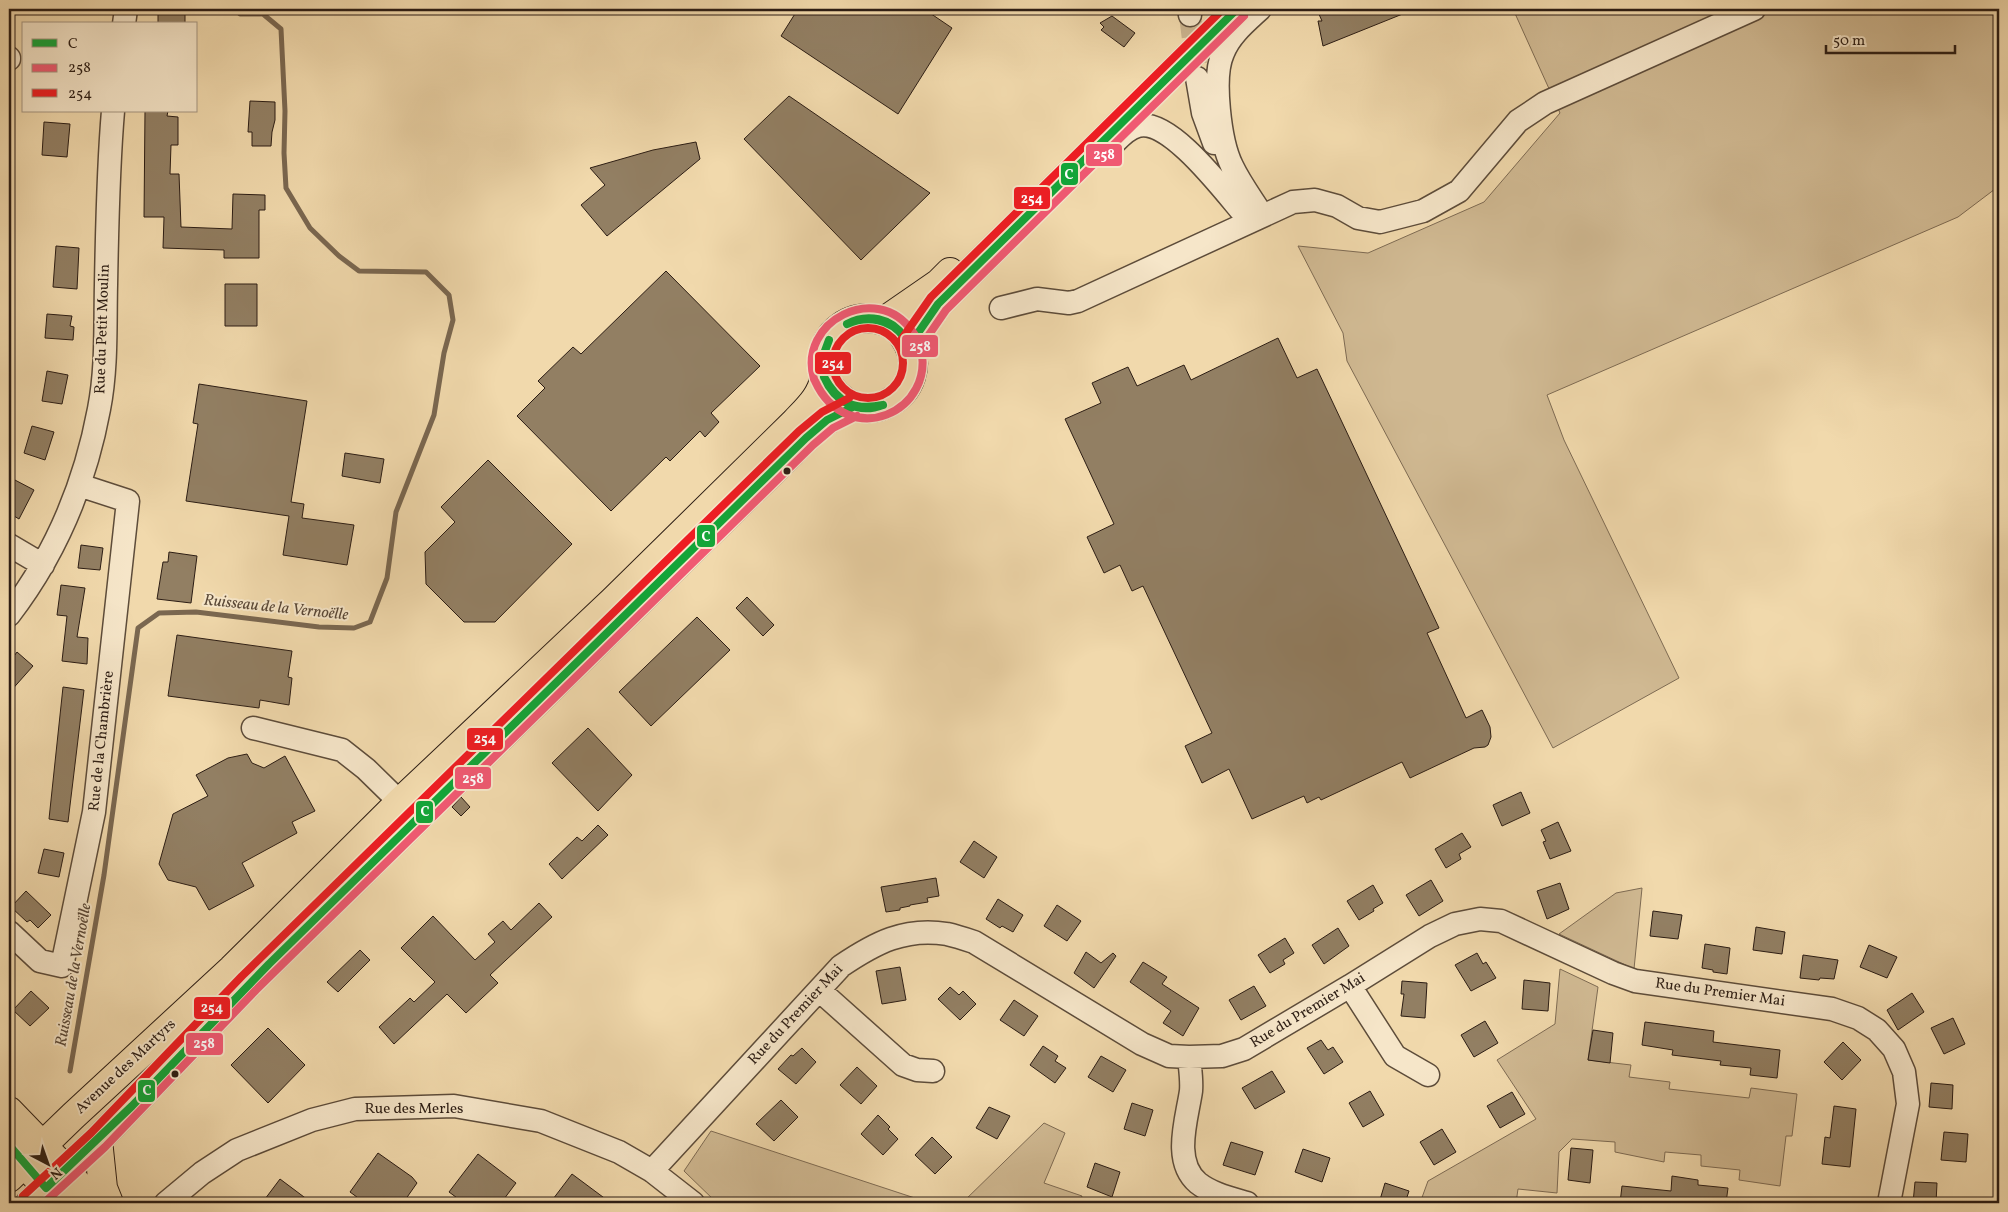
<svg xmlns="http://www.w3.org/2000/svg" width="2008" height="1212" font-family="Vollkorn,serif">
<rect width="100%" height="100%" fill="#f1d9ac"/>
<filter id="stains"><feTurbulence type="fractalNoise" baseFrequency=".004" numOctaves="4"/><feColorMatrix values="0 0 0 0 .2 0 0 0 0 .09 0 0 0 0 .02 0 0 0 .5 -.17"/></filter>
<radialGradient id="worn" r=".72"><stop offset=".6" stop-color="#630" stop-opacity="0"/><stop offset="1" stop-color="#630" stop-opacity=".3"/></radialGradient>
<path fill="#d0b992" stroke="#7e6b53" d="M 1513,9 L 1999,9 L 1999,186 L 1958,217 L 1547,395 L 1564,440 L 1679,678 L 1553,748 L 1347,361 L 1343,333 L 1298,246 L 1368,253 L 1484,202 L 1560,113 Z
M 1642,888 L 1634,969 L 1559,934 L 1616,893 Z
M 1560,969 L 1598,987 L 1588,1060 L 1631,1065 L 1629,1077 L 1670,1082 L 1669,1089 L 1749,1098 L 1751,1088 L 1797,1094 L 1792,1136 L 1786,1136 L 1780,1186 L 1739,1180 L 1740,1170 L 1701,1166 L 1701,1155 L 1665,1152 L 1664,1162 L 1615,1152 L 1615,1142 L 1572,1139 L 1559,1152 L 1557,1193 L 1518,1189 L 1516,1203 L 1420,1203 L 1428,1181 L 1536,1119 L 1497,1060 L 1555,1024 Z
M 1044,1123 L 1065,1133 L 1044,1183 L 1082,1196 L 1080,1203 L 962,1203 Z
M 711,1131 L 930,1203 L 717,1203 L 684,1171 Z"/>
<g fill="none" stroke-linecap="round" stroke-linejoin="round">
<path stroke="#7a6750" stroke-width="5" d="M 70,1071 L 104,875 L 138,628 L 159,613 L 196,612 L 319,627 L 354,628 L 370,622 L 387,578 L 396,512 L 434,415 L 444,353 L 453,320 L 449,295 L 426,272 L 359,271 L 339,256 L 310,228 L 286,188 L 284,153 L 285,111 L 281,29 L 263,14 L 240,14 L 235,9"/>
</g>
<path fill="#927f63" stroke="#2c1d14" d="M 158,9 L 185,9 L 185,24 L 158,24 Z
M 798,9 L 924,9 L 952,28 L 898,114 L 781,36 Z
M 1326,9 L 1415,9 L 1323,46 L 1318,21 L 1322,21 L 1318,12 Z
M 1112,16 L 1135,33 L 1124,47 L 1101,30 L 1104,27 L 1100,23 Z
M 789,96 L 930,193 L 861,260 L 744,139 Z
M 250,101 L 275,102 L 275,120 L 272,132 L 271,146 L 252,146 L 252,132 L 248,132 Z
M 145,111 L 168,111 L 167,116 L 178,117 L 178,145 L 171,145 L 170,174 L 179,174 L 181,227 L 232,229 L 233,194 L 265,195 L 265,210 L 259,210 L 259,258 L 224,258 L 224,250 L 163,248 L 164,217 L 144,217 Z
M 44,122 L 70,124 L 67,157 L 42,155 Z
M 696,142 L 700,159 L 607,236 L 581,205 L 605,185 L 590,168 L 653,150 Z
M 56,246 L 79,248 L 77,289 L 53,287 Z
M 666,271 L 760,366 L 711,413 L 719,422 L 705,437 L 700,431 L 670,461 L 666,457 L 611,511 L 517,416 L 545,388 L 538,381 L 573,347 L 581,354 Z
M 225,284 L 257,284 L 257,326 L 225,326 Z
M 47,314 L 72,316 L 70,326 L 74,327 L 73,340 L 45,338 Z
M 1278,338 L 1297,378 L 1317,369 L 1439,628 L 1427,633 L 1466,718 L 1482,710 L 1490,727 L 1491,737 L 1488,745 L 1485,747 L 1474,748 L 1410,778 L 1402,762 L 1321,800 L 1319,797 L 1307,803 L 1304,796 L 1252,819 L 1229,769 L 1202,783 L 1185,746 L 1212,733 L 1143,586 L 1132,591 L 1120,565 L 1104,573 L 1087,537 L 1114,524 L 1065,419 L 1101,403 L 1092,383 L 1128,367 L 1137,386 L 1184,365 L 1191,380 Z
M 47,371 L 68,375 L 62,404 L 42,401 Z
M 199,384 L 307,401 L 291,502 L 304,504 L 302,518 L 354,525 L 347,565 L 283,555 L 289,516 L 186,501 L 198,424 L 193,423 Z
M 32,426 L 54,432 L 45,460 L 24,453 Z
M 345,453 L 384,459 L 380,483 L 342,476 Z
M 488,460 L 572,544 L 495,622 L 464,622 L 426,584 L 425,552 L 455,522 L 441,507 Z
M 13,479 L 34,490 L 19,519 L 9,513 L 9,487 Z
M 81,545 L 103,548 L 100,570 L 78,568 Z
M 169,552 L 197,556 L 191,603 L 157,599 L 163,562 L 168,562 Z
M 61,585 L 85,588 L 77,637 L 88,638 L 87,664 L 62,661 L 67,616 L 57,615 Z
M 747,597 L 774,625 L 763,636 L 736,608 Z
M 697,617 L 730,650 L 651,726 L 619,692 Z
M 177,635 L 292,651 L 288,677 L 292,678 L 289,705 L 260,700 L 259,708 L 168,696 Z
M 17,652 L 33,666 L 9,693 L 9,663 Z
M 63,687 L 84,690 L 68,822 L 49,819 Z
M 588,728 L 632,775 L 598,811 L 552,763 Z
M 247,754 L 252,763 L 264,768 L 285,756 L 315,811 L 292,822 L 297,833 L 242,863 L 254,886 L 209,910 L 196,887 L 168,880 L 159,864 L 173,814 L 208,796 L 196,775 L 228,758 Z
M 1521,792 L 1530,813 L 1502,826 L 1493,805 Z
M 461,797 L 470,807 L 461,816 L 452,807 Z
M 1558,822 L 1571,851 L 1550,859 L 1543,842 L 1546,841 L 1541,830 Z
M 598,825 L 608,835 L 562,879 L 549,864 L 577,837 L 582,841 Z
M 1462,833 L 1471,847 L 1459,854 L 1461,859 L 1446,868 L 1435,849 Z
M 974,841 L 997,857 L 984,878 L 960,862 Z
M 44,849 L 64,853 L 59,877 L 38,873 Z
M 936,878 L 939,896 L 927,898 L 928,902 L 910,905 L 910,906 L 900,908 L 900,910 L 886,912 L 881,887 Z
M 1431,880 L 1443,901 L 1419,916 L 1406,895 Z
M 1560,883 L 1569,909 L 1547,919 L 1537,891 Z
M 1373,885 L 1383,903 L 1373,909 L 1374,911 L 1359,920 L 1347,901 Z
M 26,891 L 51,915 L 38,928 L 30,920 L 27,922 L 11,907 Z
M 998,899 L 1023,915 L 1013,932 L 1002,926 L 1000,928 L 986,919 Z
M 539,903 L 552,917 L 490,975 L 498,983 L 466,1013 L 447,994 L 394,1044 L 379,1027 L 408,1000 L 410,998 L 414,1002 L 435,982 L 401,948 L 433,916 L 475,960 L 495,942 L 488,934 L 503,921 L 511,930 Z
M 1057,905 L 1081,921 L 1067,941 L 1044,926 Z
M 1653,911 L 1682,915 L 1678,939 L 1650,936 Z
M 1756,927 L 1785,932 L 1782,954 L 1753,950 Z
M 1338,928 L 1349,946 L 1324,964 L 1312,945 Z
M 1285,938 L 1294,953 L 1283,960 L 1285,964 L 1270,973 L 1258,955 Z
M 1705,944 L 1730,948 L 1727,974 L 1713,972 L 1713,970 L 1702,968 Z
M 1869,945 L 1897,957 L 1887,978 L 1860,967 Z
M 360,950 L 370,960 L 338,992 L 327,982 Z
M 1086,952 L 1101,963 L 1113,953 L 1116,956 L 1094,988 L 1074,973 Z
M 1477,953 L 1483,964 L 1486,962 L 1496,978 L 1471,991 L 1455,965 Z
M 1803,955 L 1838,960 L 1834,979 L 1820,978 L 1819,980 L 1800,978 Z
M 1143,962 L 1167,977 L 1162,984 L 1199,1008 L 1183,1036 L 1163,1023 L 1171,1011 L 1130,982 Z
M 900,967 L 906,1000 L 882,1004 L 876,971 Z
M 1524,980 L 1550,983 L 1548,1011 L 1522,1009 Z
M 1402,981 L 1427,983 L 1425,1018 L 1401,1016 L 1404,994 L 1401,994 Z
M 1254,986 L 1266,1006 L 1241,1020 L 1229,1000 Z
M 950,987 L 959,995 L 963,991 L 976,1004 L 960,1020 L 938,999 Z
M 31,991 L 49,1008 L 30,1026 L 13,1010 Z
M 1912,993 L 1924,1012 L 1898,1030 L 1887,1010 Z
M 1014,1000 L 1038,1016 L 1024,1036 L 1000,1020 Z
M 1953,1018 L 1965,1044 L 1944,1054 L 1931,1028 Z
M 1485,1021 L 1498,1043 L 1474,1057 L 1461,1035 Z
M 1645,1022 L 1714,1031 L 1713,1042 L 1780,1050 L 1777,1078 L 1750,1075 L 1751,1068 L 1720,1065 L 1721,1061 L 1672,1055 L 1673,1050 L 1642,1045 Z
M 268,1028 L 305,1065 L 268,1103 L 231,1065 Z
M 1593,1030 L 1613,1033 L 1610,1063 L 1588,1060 Z
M 1321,1040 L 1328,1050 L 1333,1047 L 1343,1062 L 1324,1074 L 1307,1048 Z
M 1843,1042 L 1861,1060 L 1842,1080 L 1824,1062 Z
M 1043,1046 L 1058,1056 L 1055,1061 L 1066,1068 L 1055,1083 L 1030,1065 Z
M 802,1048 L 816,1062 L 796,1084 L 778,1069 L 791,1055 L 793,1056 Z
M 1101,1056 L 1126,1070 L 1113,1092 L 1088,1077 Z
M 857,1067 L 877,1086 L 861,1104 L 840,1085 Z
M 1272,1071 L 1285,1092 L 1255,1109 L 1242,1088 Z
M 1931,1083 L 1953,1085 L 1952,1109 L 1929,1107 Z
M 1370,1091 L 1384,1115 L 1363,1127 L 1349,1103 Z
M 1512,1092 L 1525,1114 L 1500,1128 L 1487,1106 Z
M 781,1100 L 798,1117 L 774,1141 L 756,1124 Z
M 1132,1103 L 1153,1110 L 1145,1136 L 1124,1129 Z
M 1834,1106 L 1856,1109 L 1850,1167 L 1822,1164 L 1825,1137 L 1830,1138 Z
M 989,1107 L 1010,1116 L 997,1139 L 976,1128 Z
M 878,1115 L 890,1127 L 888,1129 L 898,1139 L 883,1155 L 861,1134 Z
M 1442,1129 L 1456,1152 L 1434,1165 L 1420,1142 Z
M 1944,1132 L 1968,1134 L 1966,1162 L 1941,1160 Z
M 932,1137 L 952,1157 L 935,1174 L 915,1155 Z
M 1231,1142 L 1263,1152 L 1255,1175 L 1223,1165 Z
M 1571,1148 L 1593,1150 L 1590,1183 L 1568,1180 Z
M 1303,1149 L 1330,1158 L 1322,1182 L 1295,1172 Z
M 378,1153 L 412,1177 L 417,1183 L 403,1203 L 365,1203 L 350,1192 Z
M 478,1154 L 516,1183 L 501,1203 L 464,1203 L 449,1192 Z
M 1095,1163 L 1120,1172 L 1112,1197 L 1087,1187 Z
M 572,1174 L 611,1203 L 550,1203 Z
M 1672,1176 L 1698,1180 L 1698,1185 L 1728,1188 L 1726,1203 L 1620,1203 L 1622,1186 L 1671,1191 Z
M 280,1179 L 312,1203 L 262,1203 Z
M 1915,1182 L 1937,1183 L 1936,1203 L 1913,1203 Z
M 1385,1183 L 1409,1191 L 1405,1203 L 1379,1203 Z"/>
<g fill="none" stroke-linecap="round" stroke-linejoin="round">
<path stroke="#cab38e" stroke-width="22" stroke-dasharray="22 11" stroke-linecap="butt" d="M 1190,15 L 1196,64"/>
<g stroke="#5d4c3a" stroke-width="25">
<path id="minor" d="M 1189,9 L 1190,15
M 1260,9 C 1246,22 1230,35 1223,53 C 1212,77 1220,142 1232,166 C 1240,183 1252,199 1262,215
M 124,24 L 126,9
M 9,59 L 9,58
M 1197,78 L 1203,113 L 1214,143
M 1113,144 C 1120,137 1128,128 1138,126 C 1171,117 1229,198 1250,221
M 1001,308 L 1037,299 L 1069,303 L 1078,301 L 1293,202 L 1315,200 L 1337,206 L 1358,218 L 1380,222 L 1423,211 L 1459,191 L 1518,121 L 1545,103 L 1754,9
M 9,545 L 43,565
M 9,615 C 55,555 85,484 99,409 C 107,368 105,326 106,285 C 107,227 108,169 113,111
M 253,728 L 342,750 L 366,769 L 412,814
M 9,932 L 40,961 L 62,966 L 94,812 L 128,501 L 79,485
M 1350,986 L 1395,1056 L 1428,1075
M 819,990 L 903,1065 L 917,1070 L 933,1071
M 1189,1057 C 1190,1068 1192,1080 1191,1091 C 1187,1119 1172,1161 1198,1183 C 1212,1194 1230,1198 1247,1203
M 652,1171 L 841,966 C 875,943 905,927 947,934 C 956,936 965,939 974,942 L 1142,1044 L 1169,1056 L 1189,1057 L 1222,1056 L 1244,1049 L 1350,986 L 1430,936 L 1455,924 L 1480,919 L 1501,921 L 1613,973 L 1635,981 L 1832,1009 L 1858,1018 L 1877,1030 L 1894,1049 L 1904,1072 L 1908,1104 L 1889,1203
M 166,1203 L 202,1173 L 237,1150 L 312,1120 L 355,1109 L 454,1106 L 541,1121 L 619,1152 L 652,1171 L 693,1203"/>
</g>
<g stroke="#2c1d14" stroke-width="30">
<path id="major" d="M 884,321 L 939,283 L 950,272
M 909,346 L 938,304 L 1237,9
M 9,1111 L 66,1170 L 92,1203
M 98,1140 L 103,1188 L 109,1203
M 9,1145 L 59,1203
M 9,1178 L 73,1116 L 232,969 L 400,802 L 613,601 L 795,422 C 806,410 822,396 824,378 C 824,375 822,371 822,367 C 821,353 827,339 837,330 C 849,319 864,316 880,320 C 891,322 900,330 906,340 C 937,391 858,443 824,377
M 30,1203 L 98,1140 L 249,983 L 792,452 C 811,433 827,416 853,407"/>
</g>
<use href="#minor" stroke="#f6e6c9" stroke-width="22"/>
<use href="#major" stroke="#f1d9ac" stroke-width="28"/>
<g stroke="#f6e6c9" stroke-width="11">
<path id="bus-1" d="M 847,324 C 867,313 892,318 904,337
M 847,324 C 868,315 890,319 904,337
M 909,346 L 938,304 L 1237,9
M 824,377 C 838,403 854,411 883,405
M 824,377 C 834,401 857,415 883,405
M 824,377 L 822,359 L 829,340
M 9,1145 L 46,1188 L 132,1106 L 269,964 L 806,438 L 827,420 L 853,407"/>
</g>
<g stroke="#f6e6c9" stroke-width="11">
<path id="bus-2" d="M 917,352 L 946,310 L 1244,16
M 814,379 C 797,321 877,281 912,331 C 915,335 918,339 920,344 C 939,413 847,451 815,381
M 44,1203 L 105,1147 L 256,990 L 813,445 L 833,428 L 857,416"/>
</g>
<g stroke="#f6e6c9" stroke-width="11">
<path id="bus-3" d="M833 363a35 35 0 1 1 70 0a35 35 0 1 1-70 0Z
M 901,340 L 931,297 L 1223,9
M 23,1196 L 91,1133 L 242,976 L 799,431 L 822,412 L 849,398"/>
</g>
<use href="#bus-1" stroke="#13a538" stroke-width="8"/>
<use href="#bus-2" stroke="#f05972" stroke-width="8"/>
<use href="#bus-3" stroke="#ee1d23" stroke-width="8"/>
</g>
<g fill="#2c1d14" stroke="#f6e6c9" stroke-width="2">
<circle cx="787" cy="471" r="4.5"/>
<circle cx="175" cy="1074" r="4.5"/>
</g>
<g text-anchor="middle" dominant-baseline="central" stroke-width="4" stroke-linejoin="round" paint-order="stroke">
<g font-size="15" fill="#2c1d14" stroke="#f6e6c9">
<text transform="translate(103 329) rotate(-88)">Rue du Petit Moulin</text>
<text transform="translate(102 741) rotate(-84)">Rue de la Chambrière</text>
<text transform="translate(1720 993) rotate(8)">Rue du Premier Mai</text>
<text transform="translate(1308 1011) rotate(-31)">Rue du Premier Mai</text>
<text transform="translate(796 1015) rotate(-47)">Rue du Premier Mai</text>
<text transform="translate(126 1067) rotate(-43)">Avenue des Martyrs</text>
<text x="414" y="1109">Rue des Merles</text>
</g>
<g font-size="16" font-style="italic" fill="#5a4837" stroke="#f6e6c9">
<text transform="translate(276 608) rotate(6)">Ruisseau de la Vernoëlle</text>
<text transform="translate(74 975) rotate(-80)">Ruisseau de la Vernoëlle</text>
</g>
</g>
<g stroke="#f6e6c9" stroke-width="2">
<rect x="1085" y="143" width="38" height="24" rx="5" fill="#f05972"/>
<rect x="1060" y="162" width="19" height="24" rx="5" fill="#13a538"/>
<rect x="1013" y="186" width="38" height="24" rx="5" fill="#ee1d23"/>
<rect x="901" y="334" width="38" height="24" rx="5" fill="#f05972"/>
<rect x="814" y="351" width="38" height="24" rx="5" fill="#ee1d23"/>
<rect x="696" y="524" width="20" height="24" rx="5" fill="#13a538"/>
<rect x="466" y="727" width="38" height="24" rx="5" fill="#ee1d23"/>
<rect x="454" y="766" width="38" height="24" rx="5" fill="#f05972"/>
<rect x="415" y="800" width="19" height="24" rx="5" fill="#13a538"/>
<rect x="193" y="996" width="38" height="24" rx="5" fill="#ee1d23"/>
<rect x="185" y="1032" width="39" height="24" rx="5" fill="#f05972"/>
<rect x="137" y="1079" width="19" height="24" rx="5" fill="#13a538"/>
</g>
<g font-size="14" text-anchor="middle" font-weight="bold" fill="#fff">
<text x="1104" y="159">258</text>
<text x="1069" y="179">C</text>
<text x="1032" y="203">254</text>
<text x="920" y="351">258</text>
<text x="833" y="368">254</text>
<text x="706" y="541">C</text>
<text x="485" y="743">254</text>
<text x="473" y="783">258</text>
<text x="425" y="816">C</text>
<text x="212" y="1012">254</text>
<text x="204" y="1048">258</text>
<text x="147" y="1095">C</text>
</g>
<rect width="2008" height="1212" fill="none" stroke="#f1d9ac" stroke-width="30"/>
<rect x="10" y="10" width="1988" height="1192" fill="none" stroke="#2c1d14" stroke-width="2.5"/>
<rect x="15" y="15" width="1978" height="1182" fill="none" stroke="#2c1d14"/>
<rect x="22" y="22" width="175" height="90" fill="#f6e6c9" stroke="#a59681"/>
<rect x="32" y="39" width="25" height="8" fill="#13a538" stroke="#a59681"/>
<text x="68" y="48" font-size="15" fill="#2c1d14">C</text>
<rect x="32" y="64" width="25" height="8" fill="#f05972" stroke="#a59681"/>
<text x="68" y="72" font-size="15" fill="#2c1d14">258</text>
<rect x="32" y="89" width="25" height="8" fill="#ee1d23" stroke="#a59681"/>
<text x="68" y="98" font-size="15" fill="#2c1d14">254</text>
<g transform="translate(48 1164) rotate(139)" stroke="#f6e6c9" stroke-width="4" paint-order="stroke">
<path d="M0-4L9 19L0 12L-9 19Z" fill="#2c1d14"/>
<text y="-8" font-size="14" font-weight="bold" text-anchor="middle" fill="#2c1d14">N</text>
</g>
<path d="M1826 45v8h129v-8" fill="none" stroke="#2c1d14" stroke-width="2.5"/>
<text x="1833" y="45" font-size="15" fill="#2c1d14" stroke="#f6e6c9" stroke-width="4" paint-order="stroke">50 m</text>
<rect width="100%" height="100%" filter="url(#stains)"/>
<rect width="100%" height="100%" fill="url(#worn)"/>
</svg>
